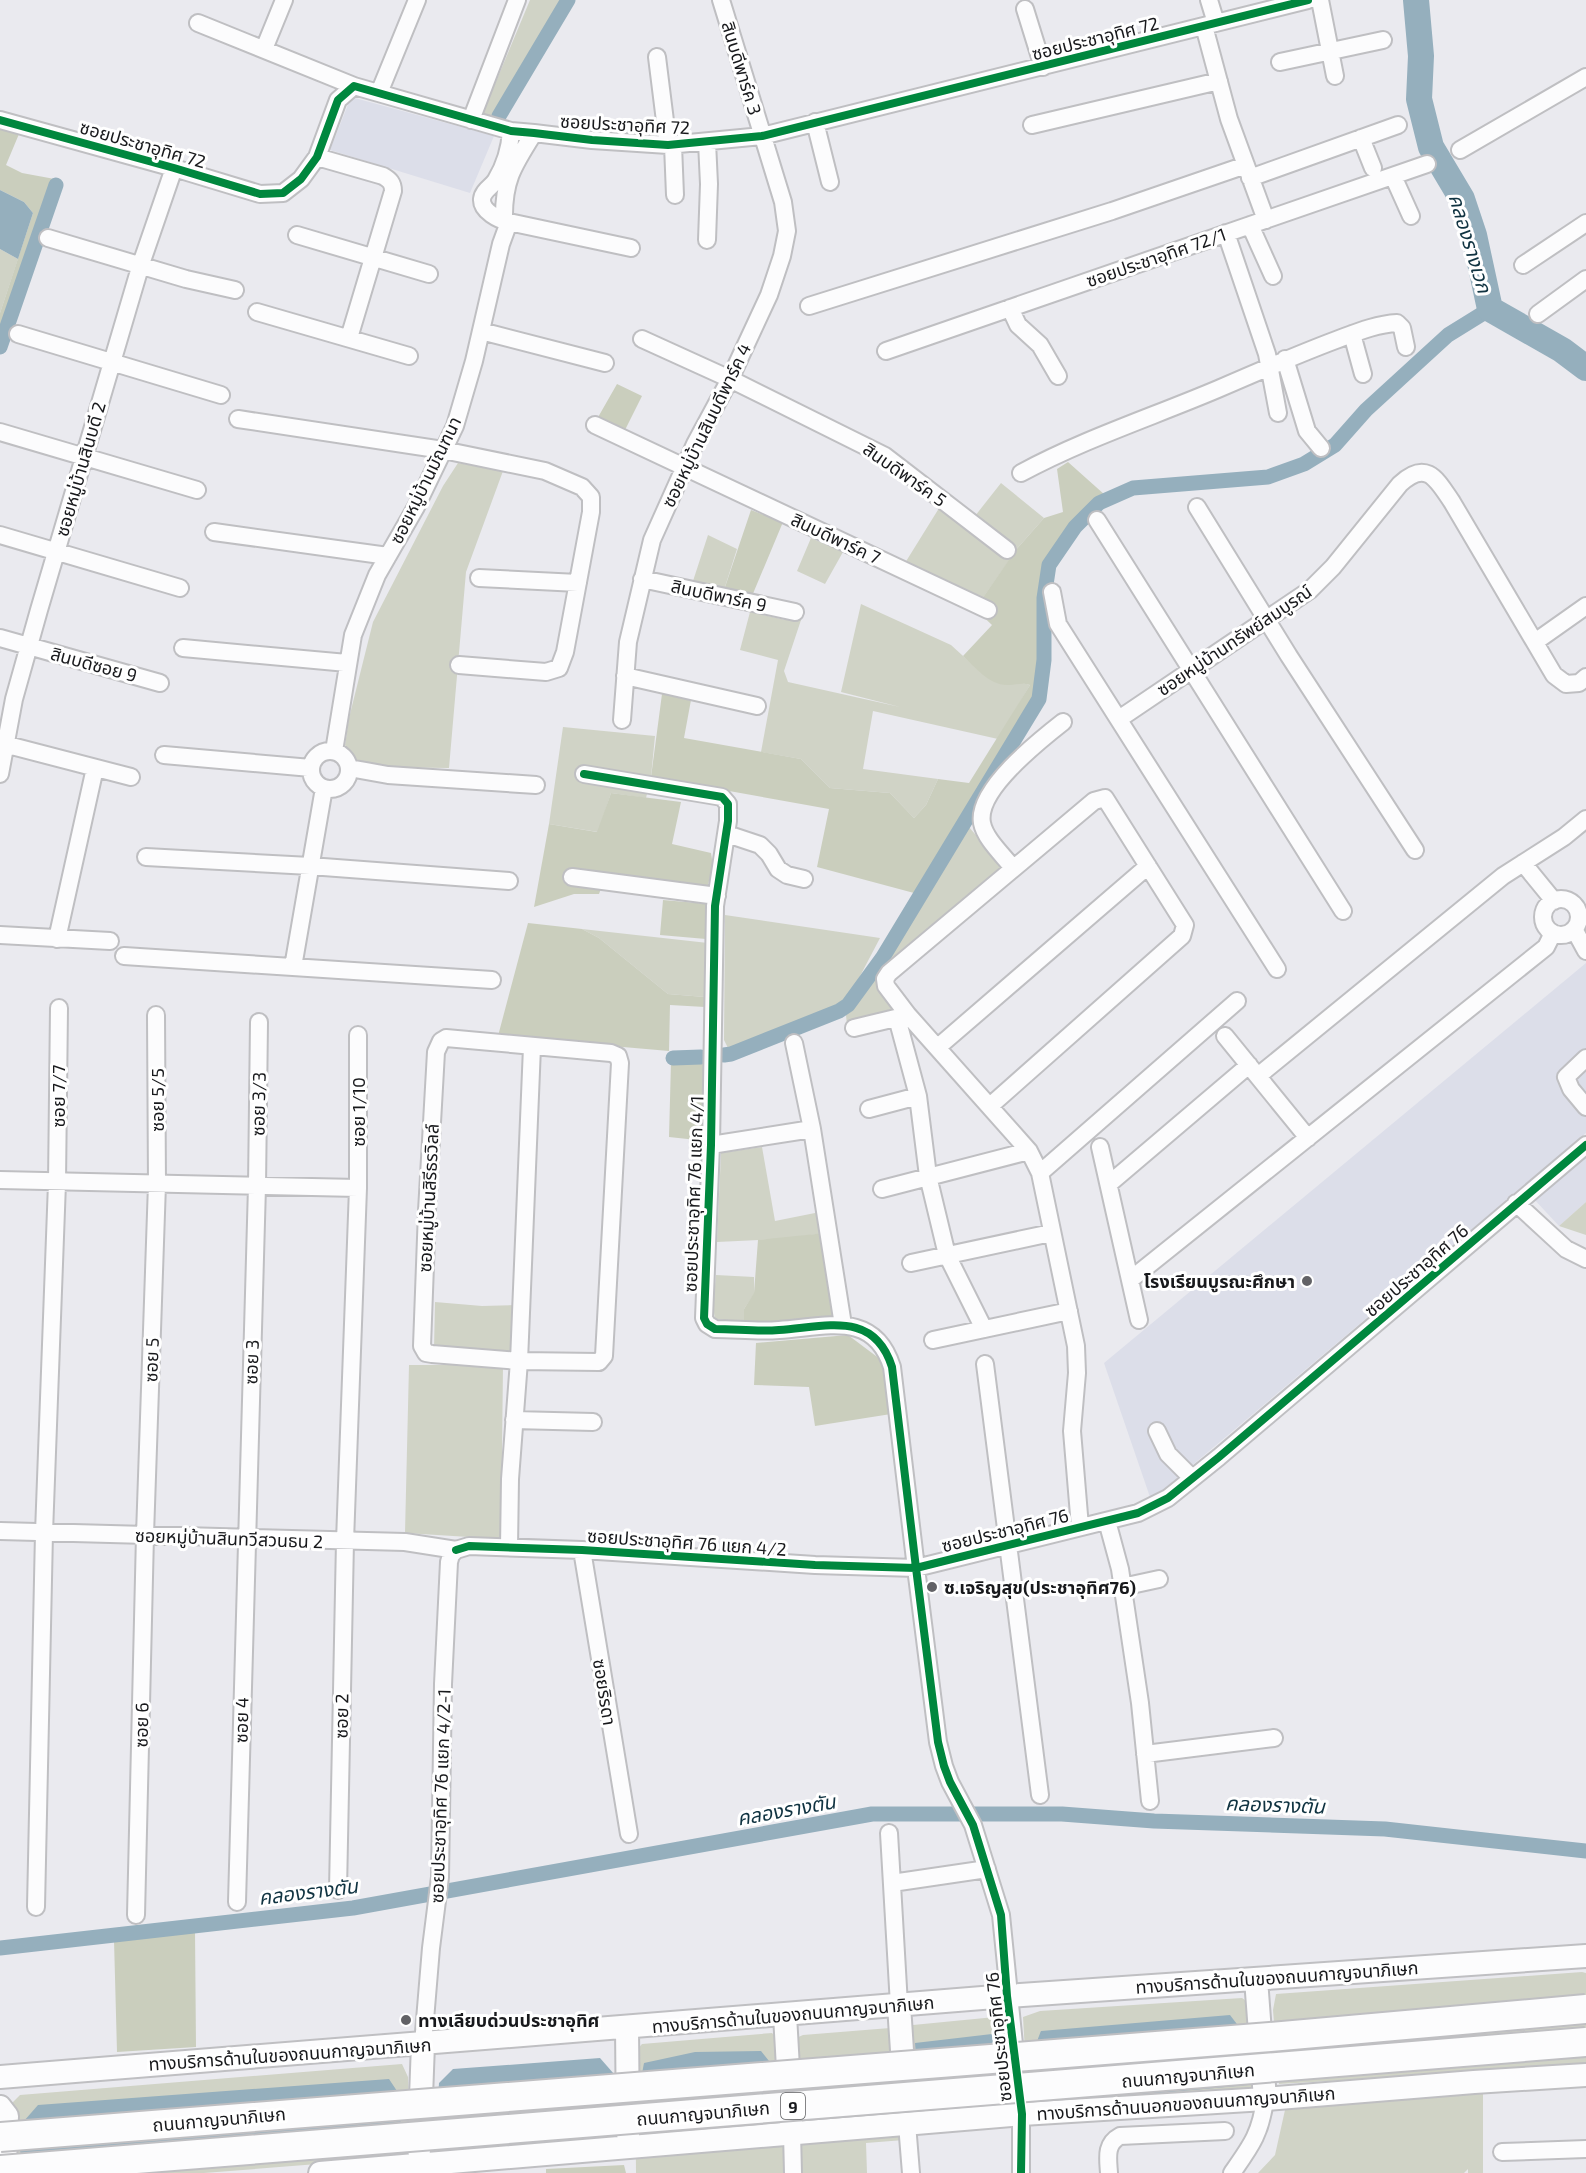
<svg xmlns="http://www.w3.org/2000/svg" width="1586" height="2173" font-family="'Exo 2','Noto Sans Thai',sans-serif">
<rect width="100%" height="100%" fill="#eaeaef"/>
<path fill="#dcdee9" d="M 351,97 L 494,136 L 470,193 L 330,150 Z
M 1586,963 L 1586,1133 L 1151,1500 L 1104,1363 Z
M 1586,1152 L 1586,1202 L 1559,1226 L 1532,1197 Z"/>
<path fill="#d0d3c6" d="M 530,0 L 563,0 L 500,120 L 482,115 Z
M 0,249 L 18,259 L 0,313 Z
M 458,463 L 503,471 L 466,572 L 449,768 L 373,767 L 357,764 L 348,754 L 345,745 L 349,718 L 373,622 L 443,486 Z
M 1001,483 L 1044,518 L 1015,551 L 975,516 Z
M 941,505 L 1010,559 L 980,602 L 905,563 Z
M 708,535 L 737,549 L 724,590 L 693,581 Z
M 811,538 L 843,552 L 825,584 L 797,571 Z
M 861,604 L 951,645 L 984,675 L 1008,685 L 1019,682 L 1030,685 L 998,739 L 873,711 L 863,769 L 938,779 L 926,805 L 914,818 L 890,793 L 830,788 L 801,759 L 761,752 L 778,660 L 740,650 L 750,612 L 786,620 L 789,605 L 804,611 L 784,671 L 788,682 L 900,707 L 841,692 Z
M 563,727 L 655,736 L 651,777 L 646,798 L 611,793 L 598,832 L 549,824 Z
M 967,825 L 1007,870 L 889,969 L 897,1011 L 847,1025 L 846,1015 L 871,982 Z
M 725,915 L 880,938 L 848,999 L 835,1008 L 728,1048 L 724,1040 Z
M 582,929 L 708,943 L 705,997 L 668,994 L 599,938 Z
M 762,1147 L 775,1221 L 820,1212 L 825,1233 L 780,1239 L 717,1242 L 721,1153 Z
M 1586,1202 L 1586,1235 L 1559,1226 Z
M 716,1275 L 754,1277 L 754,1294 L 744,1309 L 744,1322 L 715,1319 L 713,1307 Z
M 435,1302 L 482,1306 L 517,1305 L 514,1354 L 434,1349 Z
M 409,1365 L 503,1365 L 501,1539 L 405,1533 Z
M 1582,1972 L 1586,1973 L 1586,2066 L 1279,2084 L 1273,2010 L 1276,1994 Z
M 1242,1998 L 1248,2002 L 1258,2093 L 1028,2104 L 1023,2017 L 1040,2011 Z
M 995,2017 L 1003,2019 L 1010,2122 L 916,2119 L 908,2031 L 913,2025 Z
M 890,2028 L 895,2038 L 904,2140 L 866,2143 L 867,2173 L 800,2173 L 794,2039 L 803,2035 Z
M 772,2033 L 779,2040 L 785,2173 L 636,2173 L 635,2052 L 642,2044 Z
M 402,2064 L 408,2077 L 411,2152 L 406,2157 L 204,2173 L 8,2173 L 10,2105 L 20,2095 Z
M 1483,2092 L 1483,2173 L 1468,2173 L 1468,2169 L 1464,2173 L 1258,2173 L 1275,2155 L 1285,2110 Z"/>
<path fill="#cacebd" d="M 0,128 L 19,134 L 6,165 L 22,173 L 60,180 L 6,345 L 0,344 L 0,313 L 33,213 L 24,202 L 0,190 Z
M 617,384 L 642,396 L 624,432 L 597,419 Z
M 1068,462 L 1105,495 L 1085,511 L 1062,537 L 1045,563 L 1041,598 L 1040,669 L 1036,695 L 964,820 L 914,893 L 817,867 L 829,809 L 651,777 L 662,694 L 691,700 L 684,738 L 801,759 L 830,788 L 890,793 L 914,818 L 926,805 L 938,779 L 969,783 L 1030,685 C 1021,682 1016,685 1007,685 C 989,685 975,667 963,656 L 992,625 L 975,609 L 1015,551 L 1044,518 L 1063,512 L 1057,469 Z
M 751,510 L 783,522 L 752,596 L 724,590 Z
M 611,793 L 681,802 L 672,844 L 711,853 L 713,865 L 707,889 L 606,874 L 599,894 L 574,894 L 534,907 L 549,824 L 597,832 Z
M 663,900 L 709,904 L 706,939 L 660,935 Z
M 528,923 L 582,929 L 599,938 L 668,994 L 705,997 L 705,1007 L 670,1005 L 669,1051 L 498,1036 Z
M 671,1062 L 707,1062 L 706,1141 L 669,1137 Z
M 825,1233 L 836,1321 L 744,1322 L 744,1309 L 754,1293 L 758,1240 Z
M 848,1335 L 884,1362 L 891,1414 L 815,1426 L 809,1387 L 754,1385 L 756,1343 Z
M 195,1931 L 196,2047 L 117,2052 L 114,1940 Z
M 624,2165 L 626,2173 L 546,2173 L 546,2169 Z"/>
<path fill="#95afbd" d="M 0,190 L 24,202 L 33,213 L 18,259 L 0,249 Z
M 1230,2015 L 1243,2032 L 1248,2055 L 1247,2085 L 1073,2101 L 1039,2098 C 1036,2075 1031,2052 1041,2031 Z
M 992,2034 L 1002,2047 L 1003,2076 L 1001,2106 L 927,2114 L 920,2107 L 915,2043 Z
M 761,2051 L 773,2066 L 775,2130 L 662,2139 L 646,2129 C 642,2106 639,2086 644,2063 L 695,2052 Z
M 600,2058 L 614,2074 L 615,2105 L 591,2140 L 544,2141 L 524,2157 L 450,2158 L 438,2146 L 437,2115 L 439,2083 L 453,2069 Z
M 389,2079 L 399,2094 L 401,2127 L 28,2173 L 20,2151 L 24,2121 L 38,2105 Z"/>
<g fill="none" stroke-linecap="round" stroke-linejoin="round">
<path stroke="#95afbd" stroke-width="15" d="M 499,116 L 568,0
M 0,347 L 56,185
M 724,1055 L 731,1054 L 839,1011 L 848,1005 L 883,957 L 1039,699 L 1044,660 L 1044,598 L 1049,565 L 1075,527 L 1099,503 L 1133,488 L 1268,477 L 1304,464 L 1335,445 L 1366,410 L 1448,335 L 1490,309
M 673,1058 L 701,1057
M 0,1948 L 353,1908 L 872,1814 L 1062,1814 L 1154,1821 L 1385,1829 L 1586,1851"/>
<path stroke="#95afbd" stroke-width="26" d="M 1416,0 L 1421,56 L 1419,99 L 1431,147 L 1462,199 L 1474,235 L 1490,309 L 1562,350 L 1586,368"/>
<g stroke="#bfbfc2" stroke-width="20">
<path id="street" d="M 1209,0 L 1216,23
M 1320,0 L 1335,76
M 1025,9 L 1043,67
M 198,23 L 354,86
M 1204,26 L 1229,119 L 1266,220
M 264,49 L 284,0
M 657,57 L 668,145
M 1280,62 L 1383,40
M 379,93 L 417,0
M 0,120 L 174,168 L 260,194 L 283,193 L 301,179 L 317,157 L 338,100 L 354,86 L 511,131 L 534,133 L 592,140 L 668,145 L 762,136 L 1308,0
M 471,120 L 517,0
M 815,122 L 830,182
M 1032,125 L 1219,81
M 1361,138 L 1373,168
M 673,145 L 675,195
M 1460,150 L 1586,77
M 317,157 L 383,176 C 390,180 393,183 393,191 L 349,338
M 1393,176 L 1411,216
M 1250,178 L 1398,125
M 504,221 C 503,181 513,166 534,133
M 509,222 C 499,220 481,211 482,199 C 483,190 492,187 496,180 C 505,165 510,148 511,131
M 1250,225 L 1273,276
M 1226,233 L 1267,354 L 1278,413
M 297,235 L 429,274
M 48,238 L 186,279 L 235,290
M 707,240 L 709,184 L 707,142
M 1523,265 L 1586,223
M 809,306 L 1112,211 L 1246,165
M 1010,308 L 1018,325 L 1040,345 L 1058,376
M 257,312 L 409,356
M 1538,314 L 1586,279
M 481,331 L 605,363
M 18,334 L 221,395
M 1352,334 L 1363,374
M 642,339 L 730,379 L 885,456 L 1007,550
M 886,351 L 1427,164
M 1285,359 L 1307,431 L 1321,448
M 238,419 L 443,450 L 545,471 L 582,487 L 591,497 L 591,512 L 565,652 L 559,668 L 546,672 L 459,665
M 595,425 L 988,610
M 0,432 L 197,490
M 1021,473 C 1084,439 1152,417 1218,389 C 1257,372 1296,355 1336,340 C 1355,333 1376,324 1397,323 L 1402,328 L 1406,347
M 1197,507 L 1289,656 L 1415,850
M 1097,520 L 1343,911
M 214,532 L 388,556
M 0,535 L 180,588
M 479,578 L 578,583
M 642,579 L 795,612
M 1052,592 L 1058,624 L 1277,969
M 0,638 L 160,683
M 1535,642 L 1586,606
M 183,648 L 347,663
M 625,676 L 757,706
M 1119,719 L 1310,590 L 1333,567 L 1400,484 C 1427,459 1437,480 1452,502 L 1554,675 L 1566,684 L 1579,683 L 1586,677
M 622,720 L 628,642 L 652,540 L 695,444 L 730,379 L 769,295 L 782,256 L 787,231 L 783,202 L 721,0
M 0,743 L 131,777
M 334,751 L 353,635 L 377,575 L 416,507 L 455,426 L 474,361 L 501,244 L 509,222 L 631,248
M311 770a19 19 0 1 1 38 0a19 19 0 1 1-38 0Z
M 164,755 L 311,768
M 349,768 L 388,775 L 536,785
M 0,774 L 14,699 L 39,610 L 141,264 L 174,168
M 727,834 L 760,845 L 769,854 L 778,869 L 787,875 L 804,879
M 146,857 L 310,866 L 509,881
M 1523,863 L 1554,901
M 1013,868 C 1003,855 985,839 982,823 C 976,790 1040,740 1063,722
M 572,877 L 717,896
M1543 917a18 18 0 1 1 36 0a18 18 0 1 1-36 0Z
M 1574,929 L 1586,951
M 0,935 L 110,941
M 57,939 L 95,768
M 124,956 L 492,980
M 293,967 L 324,788
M 897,1018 L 918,1096 L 928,1176 L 947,1255 L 984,1329
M 854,1028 L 908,1015
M 1225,1036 L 1308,1138
M 446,1038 L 611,1053 L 618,1056 L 620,1063 L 604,1356 L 599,1362 L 519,1361 L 432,1354 L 426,1353 L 422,1346 L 427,1211 L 436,1052 L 441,1041 Z
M 794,1043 L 812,1129 L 843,1325
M 938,1047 L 1148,866
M 1586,1058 L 1566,1077 L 1571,1089 L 1586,1107
M 1258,1076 L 1503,876 L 1564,837 L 1586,819
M 990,1106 L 1182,936 L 1185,925 L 1105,798 L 1094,801 L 889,973 L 885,979 L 886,986 L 908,1015 L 1029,1151 L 1040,1173 L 1076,1346 L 1077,1373 L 1072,1431 L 1080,1527
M 869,1109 L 918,1096
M 711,1145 L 812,1129
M 1100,1147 L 1139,1320
M 1040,1173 L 1237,1001
M 0,1180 L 358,1188
M 1109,1184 L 1249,1065
M 882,1189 L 1029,1151
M 1516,1203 L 1566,1249 L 1586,1259
M 911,1263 L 1051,1233
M 1130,1280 L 1546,947 L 1553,933
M 933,1340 L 1069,1311
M 985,1364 L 1040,1795
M 514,1420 L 593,1422
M 1157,1431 L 1168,1454 L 1192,1478
M 1107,1521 L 1120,1569 L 1140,1703 L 1150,1801
M 0,1531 L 405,1542 L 456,1550
M 509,1547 L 510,1479 L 519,1361 L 532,1047
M 456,1550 L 469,1546 L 582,1550 L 815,1565 L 916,1568 L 892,1367 C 874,1310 826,1327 779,1330 C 758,1332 736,1329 715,1329 L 707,1324 L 704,1318 L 711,1145 L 715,906 L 728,821 L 728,804 L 722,797 L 584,774
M 582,1550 L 629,1834
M 1122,1587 L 1159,1579
M 1145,1754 L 1274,1738
M 889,1833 L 899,2005
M 892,1883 L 987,1869
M 338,1890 L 345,1541 L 358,1188 L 358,1035
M 237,1902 L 257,1186 L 259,1022
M 36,1907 L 44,1533 L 57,1183 L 59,1008
M 136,1915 L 145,1535 L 157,1184 L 156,1015
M 423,2044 L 431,1948 L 440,1877 L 443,1684 L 449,1562 L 451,1555 L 456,1550
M 1016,2064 L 1001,1915 L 973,1825 L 950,1782 L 944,1766 L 938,1742 L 916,1568 L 1138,1513 L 1168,1498 L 1219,1457 L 1586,1145
M 907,2124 L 911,2173
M 792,2133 L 793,2173
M 1502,2152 L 1586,2149
M 1021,2173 L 1021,2104
M 1109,2173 C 1108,2158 1105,2144 1120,2136 L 1225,2131
M 1232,2173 C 1251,2146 1261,2133 1265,2099"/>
</g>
<g stroke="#bfbfc2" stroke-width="26">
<path id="secondary" d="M 1256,1979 L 1265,2099
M 899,2005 L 904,2081
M 785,2015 L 791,2121
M 627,2027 L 628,2134
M 0,2077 L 1007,1996 L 1586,1956
M 0,2107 L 7,2116 L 5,2164 L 0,2172
M 419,2150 L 423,2044
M 320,2173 L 1022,2114 L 1265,2099 L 1474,2082 L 1586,2075"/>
</g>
<use href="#street" stroke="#fcfcfd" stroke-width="16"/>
<use href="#secondary" stroke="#fcfcfd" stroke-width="22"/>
<g stroke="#bfbfc2" stroke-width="32" stroke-linecap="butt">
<path id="highway-bridge" d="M 0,2137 L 1270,2037 L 1586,2009
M 0,2170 L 1586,2042"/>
</g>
<use href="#highway-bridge" stroke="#fcfcfd" stroke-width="28"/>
<g stroke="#fff" stroke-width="11">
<path id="cycleway" d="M 0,120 L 174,168 L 260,194 L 283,193 L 301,179 L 317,157 L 338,100 L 354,86 L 511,131 L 534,133 L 592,140 L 668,145 L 762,136 L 1308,0
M 456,1550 L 469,1546 L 582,1550 L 815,1565 L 916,1568 L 892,1367 C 874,1310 826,1327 779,1330 C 758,1332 736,1329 715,1329 L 707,1324 L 704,1318 L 711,1145 L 715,906 L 728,821 L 728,804 L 722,797 L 584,774
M 1021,2173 L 1022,2114 L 1007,1996 L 1001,1915 L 973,1825 L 950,1782 L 944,1766 L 938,1742 L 916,1568 L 1138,1513 L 1168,1498 L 1219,1457 L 1586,1145"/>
</g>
<use href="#cycleway" stroke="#00873e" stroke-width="8"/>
</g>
<g fill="#626266" stroke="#fff" stroke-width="2">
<circle cx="1307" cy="1281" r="6"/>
<circle cx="932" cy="1587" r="6"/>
<circle cx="406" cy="2020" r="6"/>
</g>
<g text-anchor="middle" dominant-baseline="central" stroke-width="6" stroke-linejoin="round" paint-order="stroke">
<rect fill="#fff" stroke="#5d5e60" stroke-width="1.5" x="781" y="2093" width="24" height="26" rx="4.5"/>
<g font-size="16" font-weight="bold" fill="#18191c">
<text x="793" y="2106">9</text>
</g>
<g font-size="18" fill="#18191c" stroke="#fff">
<text transform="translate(1095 38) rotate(-14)">ซอยประชาอุทิศ 72</text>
<text transform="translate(742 68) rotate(73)">สินบดีพาร์ค 3</text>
<text transform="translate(625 124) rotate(3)">ซอยประชาอุทิศ 72</text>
<text transform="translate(143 144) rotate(16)">ซอยประชาอุทิศ 72</text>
<text transform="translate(1156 257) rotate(-19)">ซอยประชาอุทิศ 72/1</text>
<text transform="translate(706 425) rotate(-64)">ซอยหมู่บ้านสินบดีพาร์ค 4</text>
<text transform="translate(80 469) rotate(-74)">ซอยหมู่บ้านสินบดี 2</text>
<text transform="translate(905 474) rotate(35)">สินบดีพาร์ค 5</text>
<text transform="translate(425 480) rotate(-64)">ซอยหมู่บ้านมัณฑนา</text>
<text transform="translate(836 538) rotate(25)">สินบดีพาร์ค 7</text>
<text transform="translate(719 595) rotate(12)">สินบดีพาร์ค 9</text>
<text transform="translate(1234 640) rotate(-34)">ซอยหมู่บ้านทรัพย์สมบูรณ์</text>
<text transform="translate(94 664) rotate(15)">สินบดีซอย 9</text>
<text transform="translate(58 1096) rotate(-90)">ซอย 7/7</text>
<text transform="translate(157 1100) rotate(-90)">ซอย 5/5</text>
<text transform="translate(258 1104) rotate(-89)">ซอย 3/3</text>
<text transform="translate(358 1112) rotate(-90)">ซอย 1/10</text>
<text transform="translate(693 1194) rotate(-88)">ซอยประชาอุทิศ 76 แยก 4/1</text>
<text transform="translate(428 1198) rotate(-87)">ซอยหมู่บ้านสิรีธรวิลล์</text>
<text transform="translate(1416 1270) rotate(-41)">ซอยประชาอุทิศ 76</text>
<text transform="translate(151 1360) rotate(-88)">ซอย 5</text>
<text transform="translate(251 1362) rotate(-88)">ซอย 3</text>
<text transform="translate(1005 1530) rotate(-14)">ซอยประชาอุทิศ 76</text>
<text transform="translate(229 1538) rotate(2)">ซอยหมู่บ้านสินทวีสวนธน 2</text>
<text transform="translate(687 1542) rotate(4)">ซอยประชาอุทิศ 76 แยก 4/2</text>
<text transform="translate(605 1692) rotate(81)">ซอยริรดา</text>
<text transform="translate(341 1716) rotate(-89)">ซอย 2</text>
<text transform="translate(241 1720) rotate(-89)">ซอย 4</text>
<text transform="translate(141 1725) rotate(-89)">ซอย 6</text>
<text transform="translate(440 1796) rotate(-88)">ซอยประชาอุทิศ 76 แยก 4/2-1</text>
<text transform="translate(1277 1977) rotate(-4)">ทางบริการด้านในของถนนกาญจนาภิเษก</text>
<text transform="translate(793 2014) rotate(-5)">ทางบริการด้านในของถนนกาญจนาภิเษก</text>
<text transform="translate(998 2037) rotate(-96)">ซอยประชาอุทิศ 76</text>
<text transform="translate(290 2054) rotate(-4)">ทางบริการด้านในของถนนกาญจนาภิเษก</text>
<text transform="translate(1188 2075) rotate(-5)">ถนนกาญจนาภิเษก</text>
<text transform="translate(1186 2103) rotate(-4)">ทางบริการด้านนอกของถนนกาญจนาภิเษก</text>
<text transform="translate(703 2113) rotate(-5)">ถนนกาญจนาภิเษก</text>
<text transform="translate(219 2119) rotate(-5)">ถนนกาญจนาภิเษก</text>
</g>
<g font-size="18" font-weight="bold" fill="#18191c" stroke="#fff" text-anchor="start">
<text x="1295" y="1281" text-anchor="end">โรงเรียนบูรณะศึกษา</text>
<text x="944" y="1587">ซ.เจริญสุข(ประชาอุทิศ76)</text>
<text x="418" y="2020">ทางเลียบด่วนประชาอุทิศ</text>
</g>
<g font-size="20" font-style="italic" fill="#103341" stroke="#fff">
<text transform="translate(1471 243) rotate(73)">คลองรางเวก</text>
<text transform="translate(1275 1804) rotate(2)">คลองรางตัน</text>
<text transform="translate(786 1809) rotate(-10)">คลองรางตัน</text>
<text transform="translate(308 1891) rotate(-7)">คลองรางตัน</text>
</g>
</g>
</svg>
